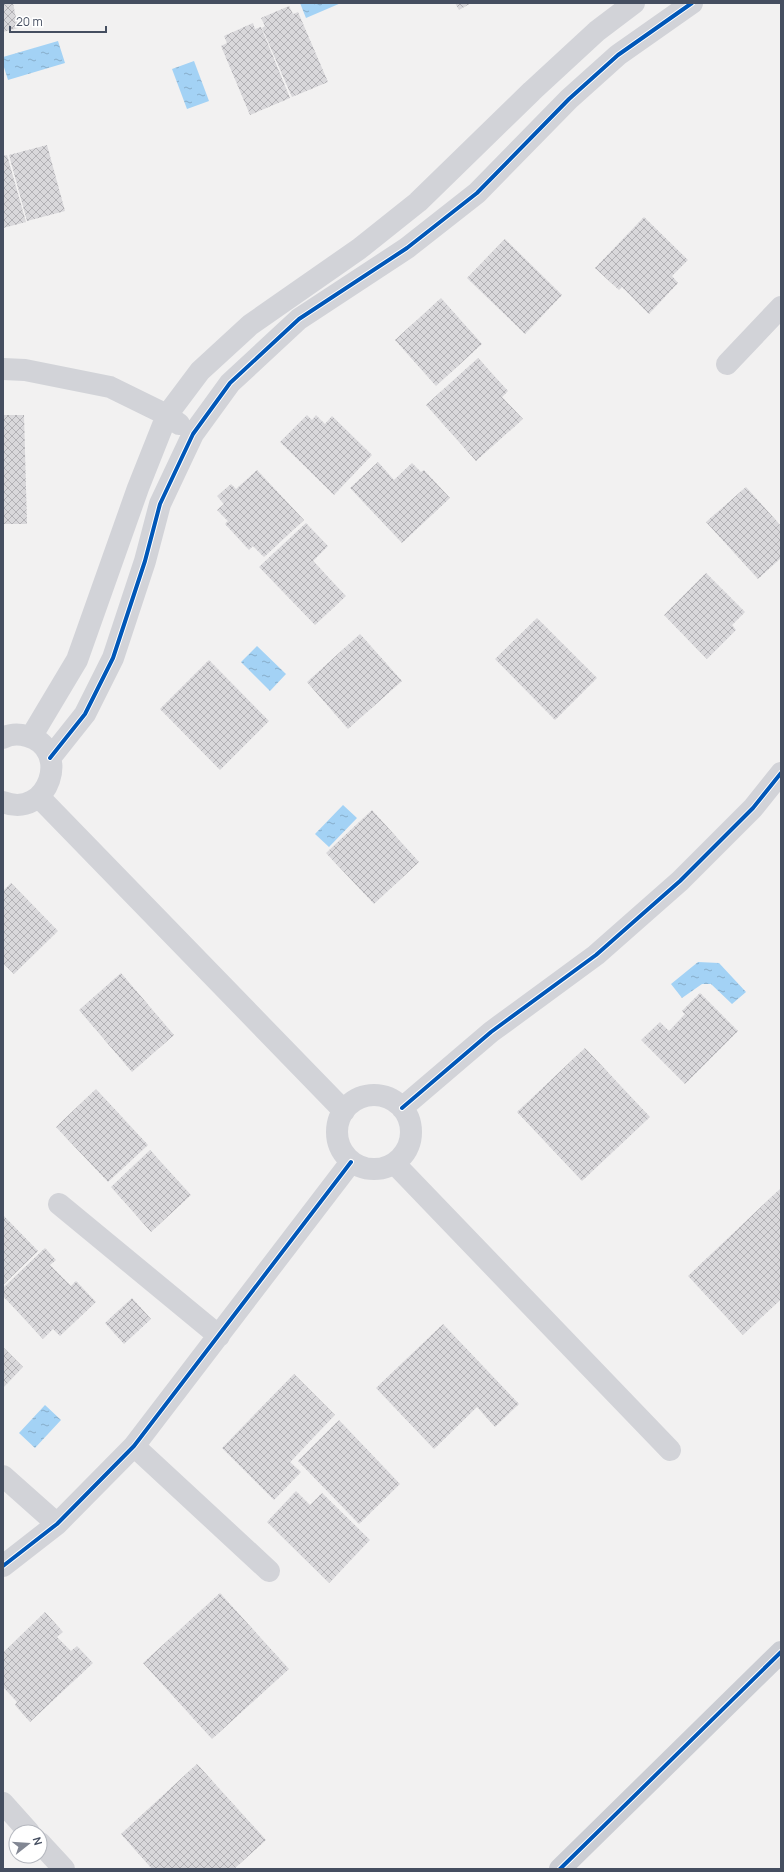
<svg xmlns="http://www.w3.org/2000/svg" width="784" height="1872" font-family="Manrope,sans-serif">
<defs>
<pattern id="water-ripples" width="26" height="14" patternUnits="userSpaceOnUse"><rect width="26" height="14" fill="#a3d2f5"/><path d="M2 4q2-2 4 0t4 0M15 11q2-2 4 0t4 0" fill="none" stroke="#87adca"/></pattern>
<pattern id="building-cross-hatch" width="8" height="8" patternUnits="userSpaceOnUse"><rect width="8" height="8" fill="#d9d8db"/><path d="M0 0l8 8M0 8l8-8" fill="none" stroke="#b2b1b5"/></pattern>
</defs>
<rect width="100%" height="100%" fill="#f2f1f1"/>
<path fill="url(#water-ripples)" d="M 300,3 L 341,3 L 306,18 Z
M 58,41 L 65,63 L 8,80 L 3,64 L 3,57 Z
M 194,61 L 209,101 L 187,109 L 172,69 Z
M 257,646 L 286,674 L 270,691 L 241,662 Z
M 343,805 L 357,818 L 329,847 L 315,834 Z
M 698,962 L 719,963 L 746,992 L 732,1004 L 711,984 L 702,984 L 682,998 L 671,984 Z
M 45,1405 L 61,1420 L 35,1448 L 19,1433 Z"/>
<path fill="url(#building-cross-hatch)" d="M 3,3 L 13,3 L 18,28 L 3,32 Z
M 455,3 L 471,3 L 459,10 Z
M 289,6 L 293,14 L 298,12 L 328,82 L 292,97 L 262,28 L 265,26 L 261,18 Z
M 253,23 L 255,29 L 261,27 L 290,98 L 250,115 L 221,46 L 227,43 L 224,36 Z
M 47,145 L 65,211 L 27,221 L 9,155 Z
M 7,155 L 26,222 L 3,228 L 3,156 Z
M 644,217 L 688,260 L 672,276 L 678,283 L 649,314 L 622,287 L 619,290 L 595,268 Z
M 505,239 L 562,295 L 525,334 L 467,278 Z
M 441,298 L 482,344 L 436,386 L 395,340 Z
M 478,358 L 508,391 L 502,397 L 523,419 L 476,461 L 426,405 Z
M 3,415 L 24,415 L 27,524 L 3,524 Z
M 307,415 L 312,420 L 316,415 L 325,424 L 332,416 L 372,455 L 334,495 L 280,442 Z
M 378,462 L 394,480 L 412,463 L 421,472 L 424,470 L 450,498 L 402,543 L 350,488 Z
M 257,470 L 304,520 L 264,557 L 253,546 L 249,550 L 225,524 L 228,521 L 217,510 L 224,504 L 217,496 L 231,484 L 236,489 Z
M 746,487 L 781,526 L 781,558 L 758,579 L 706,522 Z
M 306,523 L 328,546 L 313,561 L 346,596 L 315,625 L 259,567 Z
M 706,573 L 745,612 L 732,625 L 736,630 L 707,659 L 664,615 Z
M 537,618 L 597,678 L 555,720 L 495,659 Z
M 360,634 L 402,681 L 348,729 L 307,682 Z
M 209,660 L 269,721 L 220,770 L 160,709 Z
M 372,810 L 419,862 L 374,904 L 326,853 Z
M 11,883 L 58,931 L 14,974 L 3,963 L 3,891 Z
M 121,973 L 174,1035 L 132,1072 L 79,1010 Z
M 700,993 L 738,1031 L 685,1084 L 641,1040 L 660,1022 L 669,1031 L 685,1014 L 682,1011 Z
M 585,1048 L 650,1117 L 582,1181 L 517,1112 Z
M 96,1089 L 148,1145 L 108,1182 L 56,1127 Z
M 150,1150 L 191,1195 L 151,1232 L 111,1187 Z
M 781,1188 L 781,1299 L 743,1335 L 688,1276 Z
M 3,1215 L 38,1251 L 3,1285 Z
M 45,1248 L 56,1260 L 50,1265 L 71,1286 L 76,1281 L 96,1302 L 60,1336 L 53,1329 L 43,1339 L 3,1296 L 3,1288 Z
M 132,1298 L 151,1319 L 124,1344 L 105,1323 Z
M 443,1324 L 519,1404 L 495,1427 L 477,1407 L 434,1449 L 376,1388 Z
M 3,1347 L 23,1367 L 3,1388 Z
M 294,1374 L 335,1415 L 290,1462 L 301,1472 L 274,1500 L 222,1448 Z
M 339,1420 L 400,1484 L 359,1524 L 298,1461 Z
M 296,1491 L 310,1505 L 322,1493 L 370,1540 L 329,1583 L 267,1522 Z
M 220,1593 L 289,1669 L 212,1739 L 143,1663 Z
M 45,1612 L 63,1632 L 57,1637 L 71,1651 L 77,1646 L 93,1663 L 30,1722 L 15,1705 L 17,1702 L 3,1687 L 3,1653 Z
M 197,1764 L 266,1840 L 234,1869 L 152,1869 L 121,1834 Z"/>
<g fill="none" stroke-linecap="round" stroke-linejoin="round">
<path stroke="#d2d3d8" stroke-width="22" d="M 727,364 L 781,307
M 3,369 L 25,370 L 110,387 L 167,415 L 179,424
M 31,737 L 77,660 L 138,488 L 167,415 L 200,371 L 250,325 L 359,249 L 418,202 L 532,91 L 597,31 L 634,3
M 3,738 C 10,734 19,734 27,736 C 72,748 49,820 3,802
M 50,758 L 85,714 L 113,658 L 145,561 L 160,504 L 193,434 L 230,383 L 299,319 L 407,248 L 477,193 L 569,99 L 618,55 L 692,3
M 39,797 L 344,1111
M337 1132a37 37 0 1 1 74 0a37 37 0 1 1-74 0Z
M 402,1108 L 491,1032 L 596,955 L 680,881 L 753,808 L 781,773
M 395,1164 L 670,1450
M 59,1204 L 219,1336
M 134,1446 L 269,1571
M 3,1476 L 57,1524
M 3,1566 L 57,1524 L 134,1446 L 351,1162
M 3,1803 L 29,1832
M 40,1843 L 64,1869"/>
<path stroke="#cbcdd3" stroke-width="22" d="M 560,1869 L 781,1652"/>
<g stroke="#fff" stroke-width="6">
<path id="cycleway" d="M 50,758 L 85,714 L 113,658 L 145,561 L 160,504 L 193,434 L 230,383 L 299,319 L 407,248 L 477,193 L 569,99 L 618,55 L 692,3
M 402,1108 L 491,1032 L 596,955 L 680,881 L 753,808 L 781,773
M 3,1566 L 57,1524 L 134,1446 L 351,1162
M 560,1869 L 781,1652"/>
</g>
<use href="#cycleway" stroke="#0057b8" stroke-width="4"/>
</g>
<rect width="784" height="1872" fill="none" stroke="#454e60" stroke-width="8"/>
<g transform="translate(28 1844) rotate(73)"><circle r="19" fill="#ffffff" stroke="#b5b8bf"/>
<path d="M0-3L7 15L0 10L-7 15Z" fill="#828793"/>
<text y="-6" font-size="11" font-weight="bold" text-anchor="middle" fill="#454e60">N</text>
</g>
<path d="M10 26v6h96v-6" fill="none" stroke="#454e60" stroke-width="2"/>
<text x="16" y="26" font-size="12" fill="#454e60" stroke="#ffffff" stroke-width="3" paint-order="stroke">20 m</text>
</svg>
